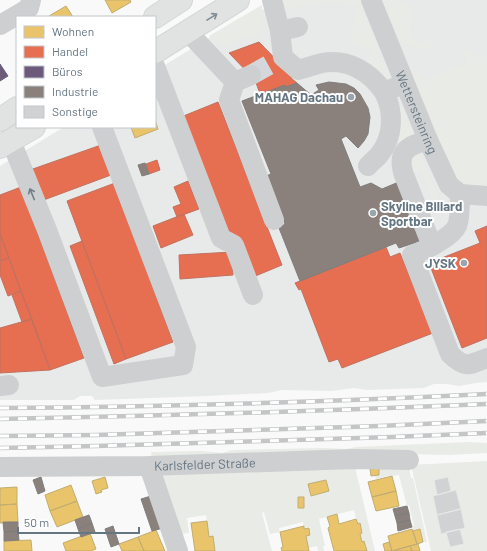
<svg xmlns="http://www.w3.org/2000/svg" width="487" height="551" font-family="Barlow,sans-serif">
<rect width="100%" height="100%" fill="#f9f9f9"/>
<path fill="#e8e9e9" d="M 283,0 L 487,0 L 487,382 L 476,383 L 459,386 L 447,384 L 434,384 L 424,388 L 367,390 L 354,388 L 332,391 L 282,390 L 268,393 L 208,396 L 95,400 L 92,396 L 80,396 L 74,400 L 0,400 L 0,166 L 64,127 L 155,127 L 155,71 L 230,25 Z"/>
<path fill="#e8ebe6" d="M 283,0 L 359,0 L 390,80 L 387,82 L 365,64 L 371,51 L 350,42 L 357,5 L 335,2 L 323,2 L 285,10 Z
M 384,0 L 398,0 L 400,3 L 409,6 L 415,19 C 405,33 413,45 430,43 L 432,46 L 420,49 L 401,43 Z
M 262,5 L 261,34 L 249,39 L 247,35 L 234,40 L 235,44 L 226,47 L 209,36 Z
M 468,49 L 479,58 L 487,56 L 487,188 C 469,188 463,190 453,173 L 413,76 L 415,72 L 419,72 L 423,80 L 466,63 L 463,52 Z
M 396,94 L 414,138 L 404,142 L 396,138 Z
M 420,153 L 444,210 L 444,213 L 439,214 L 421,170 L 411,174 L 408,159 Z
M 469,442 L 487,443 L 487,453 L 448,455 L 408,454 L 152,459 L 151,452 L 201,451 L 222,453 L 232,450 L 324,448 L 346,449 L 356,447 Z
M 487,461 L 487,551 L 431,551 L 411,465 Z
M 355,467 L 375,551 L 364,551 L 354,510 L 319,519 L 325,546 L 323,546 L 324,551 L 318,551 L 317,546 L 308,548 L 306,536 L 311,535 L 310,527 L 304,528 L 303,522 L 279,528 L 280,532 L 270,534 L 264,512 L 262,513 L 272,551 L 215,551 L 212,537 L 209,537 L 206,515 L 187,518 L 189,533 L 178,534 L 157,473 Z
M 409,467 L 411,478 L 413,478 L 427,542 L 423,542 L 420,529 L 413,531 L 412,527 L 414,526 L 409,505 L 407,506 L 399,475 L 392,476 L 391,475 L 376,479 L 375,476 L 379,475 L 379,468 Z"/>
<path fill="#e9c46a" stroke="#c1ad72" d="M 105,0 L 130,0 L 131,2 L 112,13 Z
M 66,6 L 73,17 L 50,17 L 49,16 Z
M 155,120 L 158,129 L 135,138 L 131,127 L 155,127 Z
M 379,468 L 379,475 L 371,476 L 370,469 Z
M 392,476 L 396,491 L 372,497 L 368,482 Z
M 105,477 L 108,488 L 101,490 L 102,492 L 96,494 L 92,481 Z
M 326,480 L 329,491 L 311,496 L 308,484 Z
M 71,485 L 77,501 L 50,511 L 45,495 Z
M 17,487 L 17,504 L 0,505 L 0,488 Z
M 396,491 L 399,506 L 376,511 L 372,497 Z
M 298,497 L 304,497 L 304,508 L 298,508 Z
M 77,501 L 83,517 L 57,527 L 50,511 Z
M 17,504 L 18,522 L 0,523 L 0,505 Z
M 337,514 L 339,524 L 356,519 L 358,524 L 360,523 L 362,533 L 360,534 L 362,542 L 364,541 L 367,551 L 334,551 L 328,528 L 330,526 L 327,517 Z
M 207,521 L 209,537 L 213,536 L 215,551 L 195,551 L 191,523 Z
M 304,526 L 304,529 L 309,528 L 310,535 L 306,536 L 309,551 L 282,551 L 281,548 L 283,547 L 280,532 Z
M 412,529 L 417,544 L 392,551 L 388,536 Z
M 420,529 L 423,542 L 417,544 L 413,531 Z
M 156,530 L 165,551 L 144,551 L 138,537 Z
M 90,533 L 96,549 L 91,551 L 66,551 L 63,543 Z
M 138,537 L 144,551 L 122,551 L 119,544 Z
M 31,540 L 32,551 L 4,551 L 4,541 Z
M 389,542 L 392,551 L 385,551 L 383,544 Z
M 418,544 L 420,551 L 412,551 L 410,546 Z
M 410,546 L 412,551 L 390,551 L 392,551 Z"/>
<path fill="#e76f51" stroke="#c07160" d="M 259,42 L 293,77 L 291,78 L 297,83 L 286,87 L 285,85 L 263,93 L 262,91 L 259,91 L 255,80 L 229,53 Z
M 218,102 L 282,265 L 253,277 L 229,238 L 181,117 Z
M 101,145 L 111,175 L 41,201 L 30,170 Z
M 157,160 L 160,170 L 149,174 L 146,164 Z
M 188,181 L 199,209 L 177,217 L 173,207 L 181,204 L 174,187 Z
M 115,183 L 173,342 L 126,359 L 67,201 Z
M 21,187 L 84,358 L 50,370 L 0,234 L 0,195 Z
M 184,214 L 193,235 L 161,248 L 153,226 Z
M 487,226 L 487,338 L 462,348 L 429,263 L 480,243 L 475,231 Z
M 0,234 L 9,258 L 0,261 Z
M 82,241 L 126,359 L 114,364 L 70,246 Z
M 386,247 L 390,257 L 400,253 L 433,333 L 342,368 L 338,359 L 329,362 L 301,289 L 299,290 L 295,283 Z
M 232,252 L 233,275 L 180,279 L 179,255 Z
M 9,258 L 21,291 L 8,296 L 0,275 L 0,261 Z
M 21,291 L 32,319 L 22,322 L 12,295 Z
M 32,319 L 50,370 L 0,373 L 0,328 Z"/>
<path fill="#6d597a" stroke="#6b627d" d="M 0,64 L 8,76 L 0,81 Z"/>
<path fill="#8a817c" stroke="#7f7e7e" d="M 329,82 L 346,84 L 354,88 L 360,94 L 368,108 L 370,117 L 368,134 L 364,141 L 358,148 L 346,136 L 341,139 L 360,187 L 371,183 L 382,189 L 401,181 L 423,240 L 399,248 L 396,243 L 300,281 L 279,228 L 285,224 L 266,176 L 271,174 L 242,101 L 285,85 L 286,87 L 297,83 L 311,95 L 319,90 L 316,85 Z
M 145,163 L 149,174 L 142,176 L 138,165 Z
M 41,477 L 45,491 L 38,494 L 33,480 Z
M 151,496 L 163,528 L 152,531 L 141,499 Z
M 407,506 L 409,513 L 395,516 L 393,509 Z
M 409,513 L 410,520 L 397,523 L 395,516 Z
M 89,515 L 92,523 L 78,529 L 75,520 Z
M 410,520 L 412,527 L 398,531 L 397,523 Z
M 3,522 L 18,522 L 18,531 L 4,532 Z
M 92,523 L 95,532 L 81,537 L 78,529 Z
M 113,526 L 119,544 L 111,547 L 105,529 Z
M 18,531 L 19,540 L 4,541 L 4,532 Z"/>
<path fill="#d0d2d3" stroke="#e8e8e8" d="M 448,477 L 451,491 L 437,495 L 434,480 Z
M 456,490 L 461,509 L 437,515 L 433,496 Z
M 461,509 L 465,528 L 441,534 L 437,515 Z
M 460,529 L 464,544 L 450,547 L 446,532 Z"/>
<g fill="none" stroke-linecap="round" stroke-linejoin="round">
<path stroke="#d4d8dc" stroke-width="20" stroke-dasharray="20 10" stroke-linecap="butt" d="M 251,75 L 276,61"/>
<g stroke="#d5d6d7" stroke-width="24">
<path id="major" d="M 155,17 L 181,0
M 155,52 L 238,0
M 0,120 L 17,108
M 0,147 L 34,127"/>
</g>
<g stroke="#cecfd0" stroke-width="20">
<path d="M 272,0 L 280,31 L 283,57 L 298,70 C 306,68 314,65 322,63 C 348,58 370,72 384,92"/>
<path id="s1" d="M 371,0 L 428,140 L 449,185 L 460,194 L 487,196"/>
<path d="M 0,25 L 29,8 L 31,0"/>
<path d="M 280,31 L 298,27"/>
<path d="M 188,32 L 235,82 L 229,100 L 274,220"/>
<path d="M 155,66 L 221,238 L 234,245 L 253,295"/>
<path d="M 235,82 L 251,75"/>
<path d="M 428,140 C 408,146 396,151 404,175 L 432,246"/>
<path d="M 11,141 L 47,230 L 102,377 L 183,365 L 186,347 L 102,127"/>
<path d="M 368,166 C 371,162 376,159 379,155 C 394,137 394,111 384,92 L 396,87"/>
<path d="M 460,194 C 460,203 460,219 457,226 C 452,237 424,251 412,255 L 450,354 C 465,369 469,365 487,358"/>
<path d="M 0,386 L 9,385"/>
<path d="M 149,466 L 178,551"/>
<path id="s2" d="M 0,467 L 149,466 L 354,459 L 409,460"/>
</g>
<use href="#major" stroke="#e1e2e2" stroke-width="22"/>
<g stroke="#c3c5c6" stroke-width="4.5">
<path id="rail" d="M 0,408 C 162,407 325,402 487,394
M 0,419 C 162,416 325,411 487,404
M 0,436 L 96,435 L 379,426 L 487,421
M 0,448 L 96,446 L 392,437 L 487,433"/>
</g>
<use href="#rail" stroke="#fff" stroke-width="3" stroke-dasharray="9" stroke-linecap="butt"/>
</g>
<defs><path id="oneway-shaft" d="M-6 0H5M1.5-3L5.5 0L1.5 3" fill="none" stroke-width="1.6" stroke-linecap="round" stroke-linejoin="round"/></defs>
<use stroke="#7e8c96" href="#oneway-shaft" transform="translate(212 17) rotate(-32)"/>
<use stroke="#707f8b" href="#oneway-shaft" transform="translate(32 194) rotate(-112)"/>
<g fill="#99a4ac" stroke="#fff" stroke-width="1.5">
<circle cx="351" cy="97" r="4"/>
<circle cx="373" cy="213" r="4"/>
<circle cx="464" cy="263" r="4"/>
</g>
<g text-anchor="middle" dominant-baseline="central" stroke-width="4" stroke-linejoin="round" paint-order="stroke">
<g font-size="13" font-weight="bold" fill="#657683" stroke="#fff" text-anchor="end">
<text x="343" y="97">MAHAG Dachau</text>
<text x="381" y="206" text-anchor="start">Skyline Billard<tspan x="381" dy="15">Sportbar</tspan></text>
<text x="456" y="263">JYSK</text>
</g>
<g font-size="13" fill="#657683" stroke="#fff">
<text stroke="none"><textPath href="#s1" startOffset="121">Wettersteinring</textPath></text>
<text stroke="none"><textPath href="#s2" startOffset="205">Karlsfelder Straße</textPath></text>
</g>
</g>
<rect x="16" y="16" width="140" height="112" fill="#ffffff" stroke="#c1c8cd"/>
<rect x="24" y="26" width="20" height="12" fill="#e9c46a" stroke="#c1c8cd"/>
<text x="52" y="36" font-size="12" fill="#657683">Wohnen</text>
<rect x="24" y="46" width="20" height="12" fill="#e76f51" stroke="#c1c8cd"/>
<text x="52" y="56" font-size="12" fill="#657683">Handel</text>
<rect x="24" y="66" width="20" height="12" fill="#6d597a" stroke="#c1c8cd"/>
<text x="52" y="76" font-size="12" fill="#657683">Büros</text>
<rect x="24" y="86" width="20" height="12" fill="#8a817c" stroke="#c1c8cd"/>
<text x="52" y="96" font-size="12" fill="#657683">Industrie</text>
<rect x="24" y="106" width="20" height="12" fill="#d0d2d3" stroke="#c1c8cd"/>
<text x="52" y="116" font-size="12" fill="#657683">Sonstige</text>
<path d="M18 527v6h121v-6" fill="none" stroke="#657683" stroke-width="2"/>
<text x="24" y="527" font-size="12" fill="#657683" stroke="#ffffff" stroke-width="3" paint-order="stroke">50 m</text>
</svg>
